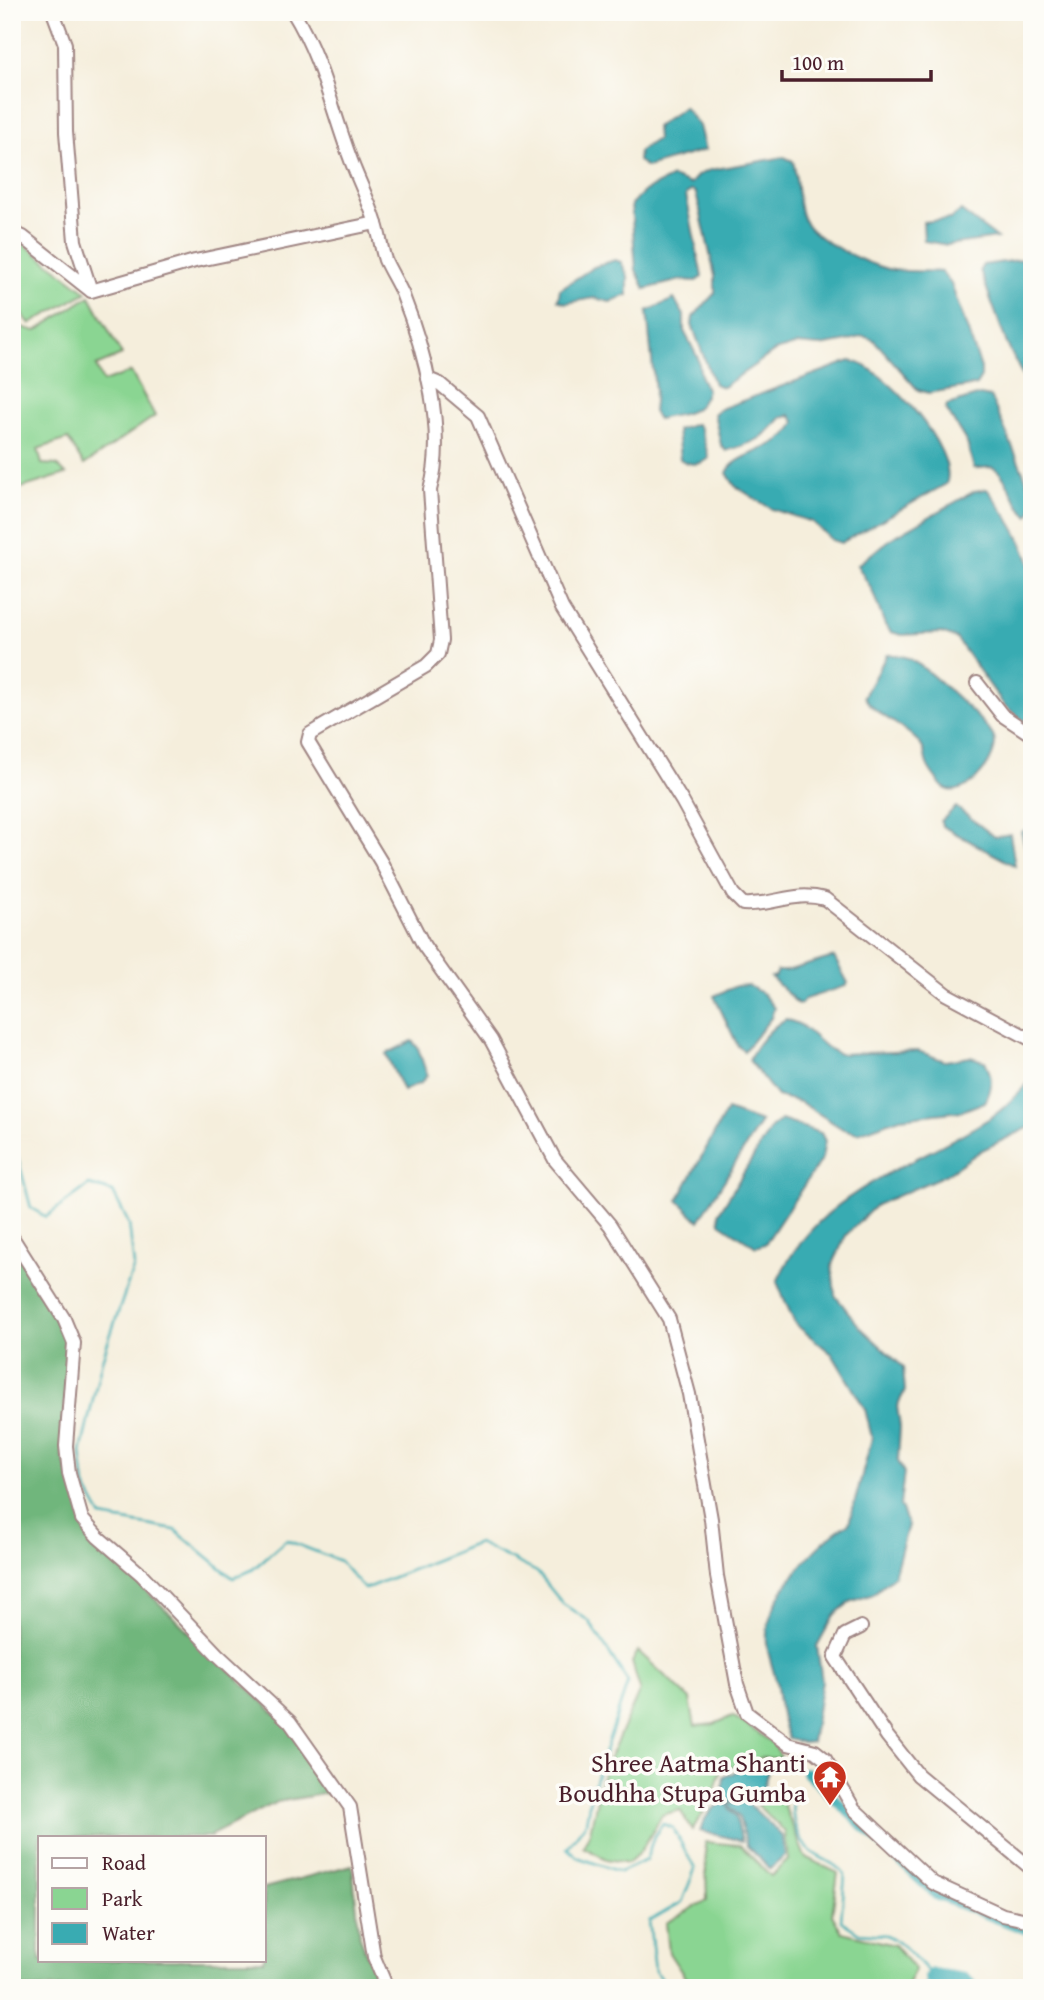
<svg xmlns="http://www.w3.org/2000/svg" width="1044" height="2000" font-family="'Gentium Book Plus',serif">
<rect width="100%" height="100%" fill="#fdfcf7"/>
<filter id="ink" filterUnits="userSpaceOnUse"><feTurbulence type="fractalNoise" baseFrequency=".0143" numOctaves="2"/><feDisplacementMap in="SourceGraphic" scale="14" xChannelSelector="R" yChannelSelector="G"/><feConvolveMatrix kernelMatrix="1 2 1 2 8 2 1 2 1" color-interpolation-filters="sRGB"/></filter>
<filter id="wash" filterUnits="userSpaceOnUse"><feTurbulence type="fractalNoise" baseFrequency=".00686" numOctaves="4" result="noise"/><feDisplacementMap in="SourceGraphic" scale="28" xChannelSelector="R" yChannelSelector="G"/><feGaussianBlur stdDeviation="1.57" result="paint"/><feColorMatrix in="noise" values="0 0 0 0 0 0 0 0 0 0 0 0 0 0 0 0 0 1.4 0 .05"/><feComposite in="paint" operator="in"/></filter>
<g filter="url(#wash)">
<rect width="100%" height="100%" fill="#f5eedc"/>
<path fill="#8ad592" stroke="#6a7a5e" stroke-width="2" d="M 12,235 L 87,292 L 30,324 L 16,306 L 12,306 Z
M 90,296 L 122,355 L 96,366 L 103,382 L 131,372 L 155,416 L 84,465 L 68,439 L 38,449 L 42,464 L 57,465 L 66,474 L 12,491 L 12,324 L 36,331 Z
M 638,1651 L 690,1699 L 695,1726 L 714,1724 L 733,1716 L 774,1744 L 781,1758 L 761,1758 L 721,1770 L 713,1797 L 692,1830 L 680,1810 L 662,1815 L 641,1851 L 628,1863 L 606,1859 L 583,1847 L 590,1832 L 603,1772 L 640,1690 L 632,1662 Z
M 780,1795 L 805,1857 L 838,1873 L 832,1915 L 842,1932 L 894,1945 L 915,1970 L 905,1988 L 692,1988 L 669,1953 L 666,1923 L 707,1900 L 705,1842 L 740,1845 L 771,1876 L 788,1860 L 785,1832 L 757,1805 Z"/>
<path fill="#6fb67c" stroke="#5c6a54" stroke-width="2" d="M 12,1247 L 64,1330 L 67,1361 L 62,1457 L 95,1542 L 287,1725 L 334,1792 L 277,1802 L 211,1835 L 211,1837 L 40,1837 L 40,1960 L 264,1960 L 264,1888 L 352,1865 L 360,1937 L 380,1988 L 12,1988 Z"/>
<path fill="#39abb2" stroke="#42656e" stroke-width="2" d="M 684,107 L 699,126 L 705,150 L 647,167 L 638,161 L 639,151 L 657,139 L 656,127 Z
M 784,157 L 793,161 C 798,179 796,204 804,220 C 815,241 865,263 888,269 C 905,273 925,270 942,272 L 951,284 L 981,368 L 981,377 L 976,385 L 929,393 L 918,390 L 874,340 L 863,336 L 843,342 L 819,346 L 798,344 L 775,351 L 723,387 L 714,384 L 692,325 L 693,317 L 715,293 L 715,276 L 696,193 L 692,190 L 686,195 L 702,277 L 696,281 L 681,280 L 645,289 L 636,270 L 631,204 L 646,190 L 672,177 L 690,184 L 698,175 L 710,170 Z
M 961,211 L 997,238 L 947,245 L 924,241 L 923,222 L 950,219 Z
M 1032,258 L 1032,395 L 1007,344 L 980,270 L 983,265 Z
M 615,260 L 621,262 L 628,276 L 628,295 L 610,302 L 594,298 L 566,303 L 558,300 L 560,289 L 594,267 Z
M 674,299 L 684,315 L 684,331 L 698,358 L 701,378 L 707,390 C 699,417 682,413 658,419 L 653,412 L 655,390 L 647,311 Z
M 850,361 C 882,363 960,452 946,484 L 841,543 L 832,540 L 812,522 L 772,509 L 735,486 L 727,473 C 734,452 785,450 795,422 L 790,415 L 782,417 C 759,442 758,441 726,451 L 721,445 L 714,413 L 723,408 Z
M 980,395 L 990,397 C 994,403 1030,487 1032,495 C 1033,502 1032,511 1029,516 C 1013,506 1006,469 991,467 C 986,467 980,469 974,468 L 967,443 L 946,409 L 947,405 Z
M 696,424 L 700,428 L 709,458 C 701,466 688,465 680,459 L 677,430 Z
M 987,489 C 1005,512 1028,545 1032,575 C 1037,623 1032,679 1032,727 L 1004,705 L 956,638 L 941,633 L 902,635 L 891,632 L 885,625 L 872,590 L 857,565 L 892,538 L 975,491 Z
M 887,654 C 893,655 902,655 908,658 C 922,664 989,724 994,738 C 1001,758 962,805 942,786 C 938,781 929,770 927,764 C 924,756 926,751 920,744 C 906,725 874,716 864,696 Z
M 956,807 L 995,837 L 1010,834 L 1015,866 L 942,826 L 941,821 Z
M 1032,826 L 1032,858 L 1029,859 L 1021,832 Z
M 834,957 L 848,983 L 846,986 L 805,999 L 801,1004 L 797,1003 L 771,977 L 776,976 L 777,971 L 786,971 Z
M 748,985 L 763,994 L 774,1008 L 771,1018 L 744,1051 L 738,1046 L 714,996 L 736,986 Z
M 786,1019 L 801,1025 L 827,1048 L 839,1054 L 918,1051 L 945,1061 L 970,1057 L 985,1061 C 992,1076 994,1086 985,1102 L 962,1111 L 900,1118 L 858,1133 L 843,1129 L 800,1102 L 777,1096 L 749,1060 C 756,1044 771,1027 786,1019 Z
M 412,1041 L 418,1048 L 427,1075 L 421,1083 L 403,1091 L 386,1054 Z
M 1032,1080 L 1032,1126 L 982,1150 L 945,1175 L 876,1205 L 846,1235 L 832,1266 L 835,1295 L 860,1327 L 903,1367 L 905,1391 L 897,1406 L 900,1427 L 898,1461 L 904,1473 L 900,1505 L 908,1525 L 894,1576 L 873,1594 L 850,1602 L 834,1615 L 817,1646 L 822,1681 L 812,1742 L 804,1743 L 789,1739 C 781,1723 779,1703 777,1686 C 774,1668 765,1651 767,1633 C 770,1594 817,1542 849,1523 L 872,1438 L 865,1409 L 832,1354 L 795,1324 L 777,1282 C 819,1188 913,1168 993,1116 C 1007,1107 1019,1091 1032,1080 Z
M 727,1110 L 761,1122 L 699,1221 L 678,1200 Z
M 781,1120 L 821,1133 L 825,1141 L 822,1158 L 765,1244 L 756,1247 L 720,1223 L 719,1213 L 771,1128 Z
M 769,1767 L 760,1800 L 721,1801 L 724,1777 L 743,1768 Z
M 725,1803 L 736,1817 L 742,1841 L 700,1831 C 705,1818 710,1806 725,1803 Z
M 727,1803 L 748,1803 L 783,1837 L 785,1856 L 770,1869 L 747,1846 L 739,1817 Z"/>
<g fill="none" stroke-linecap="round" stroke-linejoin="round">
<path stroke="#39abb2" stroke-width="2.5" d="M 12,1136 L 31,1208 L 46,1217 L 89,1185 L 113,1192 L 129,1224 L 134,1266 L 102,1360 L 81,1452 L 85,1486 L 102,1517 L 175,1530 L 233,1578 L 252,1570 L 286,1540 L 340,1561 L 364,1589 L 478,1543 L 537,1572 L 563,1604 L 589,1621 L 628,1682 L 591,1793 L 586,1823 L 567,1848 L 577,1857 L 620,1872 L 646,1860 L 654,1836 L 663,1824 L 673,1828 L 695,1869 L 682,1902 L 649,1921 L 655,1971 L 668,1988
M 792,1792 C 791,1816 795,1844 818,1856 C 829,1862 837,1865 845,1875 L 841,1921 L 859,1933 L 886,1935 L 905,1947 L 933,1977 L 922,1988"/>
<path stroke="#39abb2" stroke-width="10" d="M 806,1772 L 936,1895 L 1032,1932"/>
<path stroke="#39abb2" stroke-width="18" d="M 933,1977 L 964,1982 L 970,1988"/>
</g>
</g>
<g filter="url(#ink)">
<g fill="none" stroke-linecap="round" stroke-linejoin="round">
<g stroke="#a08684" stroke-width="16">
<path id="minor" d="M 53,12 L 65,44 L 66,132 L 75,241 L 91,291
M 293,12 C 321,57 331,106 349,155 C 357,178 369,200 376,224 C 380,236 381,248 385,260 C 390,271 397,282 402,293 C 424,349 447,431 430,490 L 441,640 L 438,654 L 426,666 L 320,728 L 310,734 L 308,742 L 381,862 L 424,946 L 491,1040 L 555,1160 L 610,1225 L 669,1319 L 689,1394 L 711,1519 L 717,1576 L 737,1684 L 747,1713 L 788,1744 L 815,1751 L 825,1759 L 854,1809 L 933,1883 L 1003,1915 L 1032,1921
M 12,232 L 23,237 L 90,290
M 91,291 L 195,261 L 376,223
M 428,379 L 440,384 L 478,416 L 562,608 L 682,801 L 733,894 L 743,904 C 776,906 793,890 825,899 L 946,994 L 1032,1040
M 977,683 L 1002,715 L 1032,735
M 12,1237 L 64,1319 L 74,1343 L 66,1446 L 69,1473 L 82,1519 L 98,1537 L 142,1575 L 217,1654 L 290,1722 L 350,1807 L 374,1957 L 387,1988
M 861,1627 L 845,1635 L 835,1657 L 887,1736 L 918,1775 L 1032,1869"/>
</g>
<use href="#minor" stroke="#fff" stroke-width="12"/>
</g>
</g>
<defs>
<g id="temple-pin" transform="scale(1.75)"><path d="M0 17L-7.5 6A9.5 9.5 0 1 1 7.5 6Z" fill="#c8321e" stroke="#fdfcf7"/><path d="M0-6L5-2H3V0L6.5 2.5H4V6H1.5V3h-3V6H-4V2.5H-6.5L-3 0V-2H-5Z" fill="#fff"/></g>
</defs>
<g fill-rule="evenodd">
<use href="#temple-pin" x="830" y="1777"/>
</g>
<g text-anchor="middle" dominant-baseline="central" stroke-width="7" stroke-linejoin="round" paint-order="stroke">
<g font-size="26" fill="#4a1f2b" stroke="#fdfcf7" text-anchor="end">
<text x="806" y="1762">Shree Aatma Shanti<tspan x="806" dy="30">Boudhha Stupa Gumba</tspan></text>
</g>
</g>
<rect width="1044" height="2000" fill="none" stroke="#fdfcf7" stroke-width="42"/>
<rect x="38" y="1836" width="228" height="126" fill="#fdfcf7" stroke="#b5a4a5" stroke-width="2"/>
<rect x="52" y="1858" width="35" height="10" fill="#ffffff" stroke="#b5a4a5" stroke-width="2"/>
<text x="102" y="1870" font-size="21" fill="#4a1f2b">Road</text>
<rect x="52" y="1888" width="35" height="21" fill="#8ad592" stroke="#b5a4a5" stroke-width="2"/>
<text x="102" y="1906" font-size="21" fill="#4a1f2b">Park</text>
<rect x="52" y="1923" width="35" height="21" fill="#39abb2" stroke="#b5a4a5" stroke-width="2"/>
<text x="102" y="1940" font-size="21" fill="#4a1f2b">Water</text>
<path d="M782 70v10h149v-10" fill="none" stroke="#4a1f2b" stroke-width="3.5"/>
<text x="792" y="70" font-size="21" fill="#4a1f2b" stroke="#fdfcf7" stroke-width="5" paint-order="stroke">100 m</text>
</svg>
